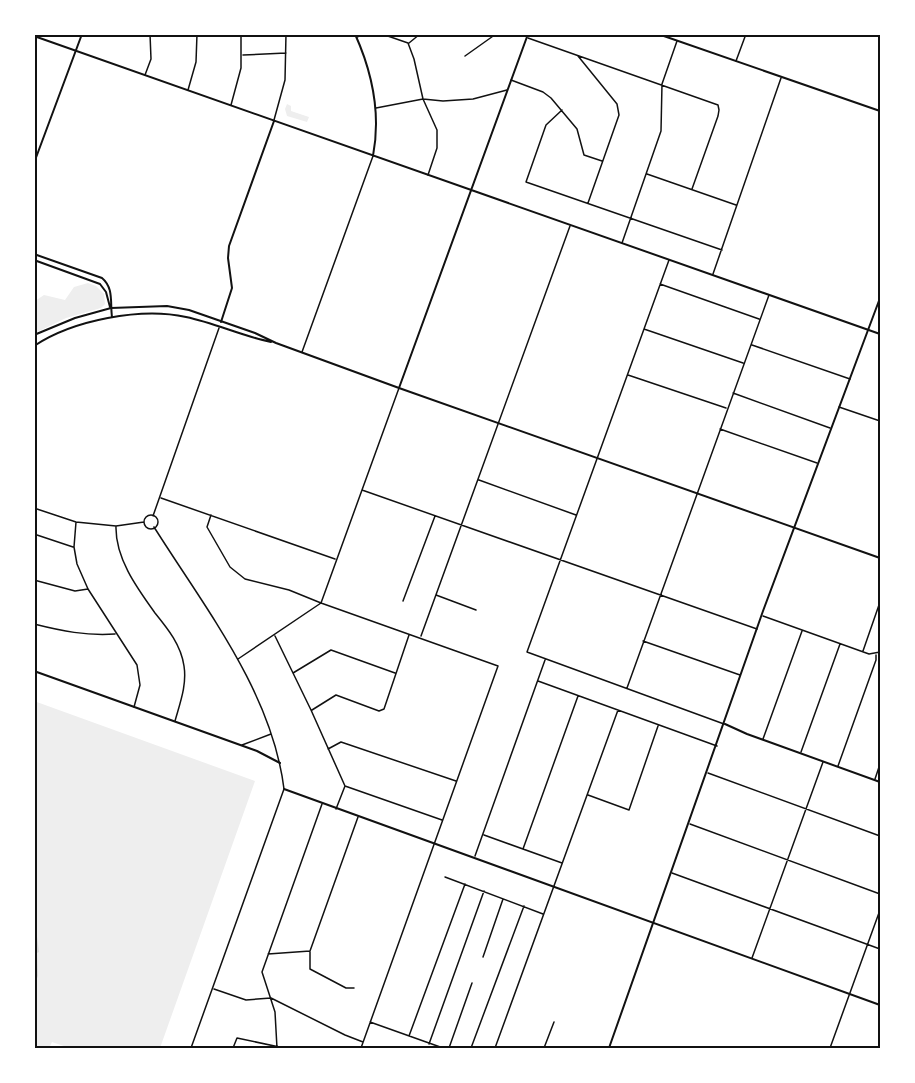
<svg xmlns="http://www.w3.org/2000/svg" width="915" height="1083" font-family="'Exo 2',sans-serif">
<rect width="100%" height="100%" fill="#fff"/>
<path fill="#eee" d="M 287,104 L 291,106 L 291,111 L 309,117 L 307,122 L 287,116 L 285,109 Z
M 88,283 L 96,286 L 104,294 L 105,304 L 101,308 L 66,318 L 35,333 L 35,301 L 44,295 L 65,300 L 74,287 Z
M 34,701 L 255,781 L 160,1048 L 70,1048 L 52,1042 L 49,1048 L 35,1048 Z"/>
<path fill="#d9d9d9" d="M 35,921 L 39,952 L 37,953 L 38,976 L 35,983 Z"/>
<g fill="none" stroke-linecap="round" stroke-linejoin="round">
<path stroke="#111" stroke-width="1.5" d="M 382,34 L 408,43
M 357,37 L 364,34
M 528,38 L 718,105 L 719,110 L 718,116 L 692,189
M 408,43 L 414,59 L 423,99 L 437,130 L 437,148 L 428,175
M 409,43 L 420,34
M 243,55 L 286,53
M 465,56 L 496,34
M 578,56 L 617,104 L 619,115 L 588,203
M 736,61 L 746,34
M 145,75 L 151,59 L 150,34
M 511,80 L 543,92 L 551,98 L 577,129 L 584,155 L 602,161
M 188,90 L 196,62 L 197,34
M 231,105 L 241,68 L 241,34
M 376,108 L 423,99 L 443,101 L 473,99 L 507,90
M 562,110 L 546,125 L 526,182 L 722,250
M 274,120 L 285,80 L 286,34
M 647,174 L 736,205
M 622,243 L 661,131 L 662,84 L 677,41
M 669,260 L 527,652 L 724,724
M 713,274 L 781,78
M 660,284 L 759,319
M 644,329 L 743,363
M 752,345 L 850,379
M 302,352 L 373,156
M 628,375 L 726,408
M 733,393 L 830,428
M 839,407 L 880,421
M 720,429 L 817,463
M 479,480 L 576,515
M 362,490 L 757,629
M 161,498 L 335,559
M 34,508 L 76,522 L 116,526 L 144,522
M 211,515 L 207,527 L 230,567 L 245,579 L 289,590 L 321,603 L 498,666 L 361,1048
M144 522a7 7 0 1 1 14 0a7 7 0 1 1-14 0Z
M 153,516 L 219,328
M 76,522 L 74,547 L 77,564 L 88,589 L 137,665 L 140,685 L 134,707
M 116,526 C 115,558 137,588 155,613 C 168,629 181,645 184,666 C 187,685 180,703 175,721
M 154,527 C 205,608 272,692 284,789 L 191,1048
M 34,534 L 73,547
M 34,580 L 75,591 L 88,589
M 436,595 L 476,610
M 403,601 L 435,516
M 763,616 L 869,654 L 880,652
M 34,624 C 62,631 86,636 115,634
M 275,636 L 311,710 L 345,786 L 336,809
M 421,636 L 570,226
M 643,641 L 740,675
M 863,651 L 880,602
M 238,659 L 321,603 L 399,388
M 293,673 L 331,650 L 395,673
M 538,681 L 717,746
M 627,688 L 769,295
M 312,710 L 336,695 L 379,711 L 384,709 L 409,635
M 763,739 L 802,631
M 242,745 L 271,734
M 328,749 L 341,742 L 456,781
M 801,752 L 840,644
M 838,766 L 876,660 L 876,655
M 708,773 L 880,836
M 875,779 L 880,764
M 345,786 L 442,820
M 588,795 L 629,810 L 658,726
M 690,824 L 880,894
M 484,835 L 562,863
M 523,849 L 578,696
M 475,856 L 545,660
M 672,873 L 880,949
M 445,877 L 543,914
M 310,952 L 310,969 L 346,988 L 354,988
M 268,954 L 310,951 L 358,817
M 483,957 L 503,899
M 752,958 L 823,762
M 214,989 L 246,1000 L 271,998 L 345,1035 L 363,1042
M 370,1022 L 443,1048
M 409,1036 L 465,884
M 429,1044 L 484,891
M 233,1048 L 237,1038 L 284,1048
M 277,1048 L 275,1012 L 262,972 L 322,804
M 449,1048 L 472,983
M 471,1048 L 524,906
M 495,1048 L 618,710
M 544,1048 L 554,1022
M 830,1048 L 880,910"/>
<path stroke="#111" stroke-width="2" d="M 355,34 C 373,74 381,114 373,156
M 34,36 L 880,334
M 221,322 L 232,288 L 228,258 L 229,246 L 274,121
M 399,388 L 528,34
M 34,671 L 257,751 L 280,763
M 725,724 L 747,734 L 880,782
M 284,789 L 880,1005"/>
<path stroke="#111" stroke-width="2" d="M 658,34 L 880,111
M 34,163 L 82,34
M 34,254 L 102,278 C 114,288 110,303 112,317
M 34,260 L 100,284 L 106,292 L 110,307
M 609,1048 L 763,611 L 880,298"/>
<path stroke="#111" stroke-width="2" d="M 34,335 L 75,318 L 111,308 L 167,306 L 189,310 L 255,333 L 276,343 L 399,388 L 880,558
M 34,346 C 73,320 141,307 186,317 C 215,323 242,336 271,342"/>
</g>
<rect width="915" height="1083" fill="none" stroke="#ffffff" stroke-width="72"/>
<rect x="36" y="36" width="843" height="1011" fill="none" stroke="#111" stroke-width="2"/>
</svg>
